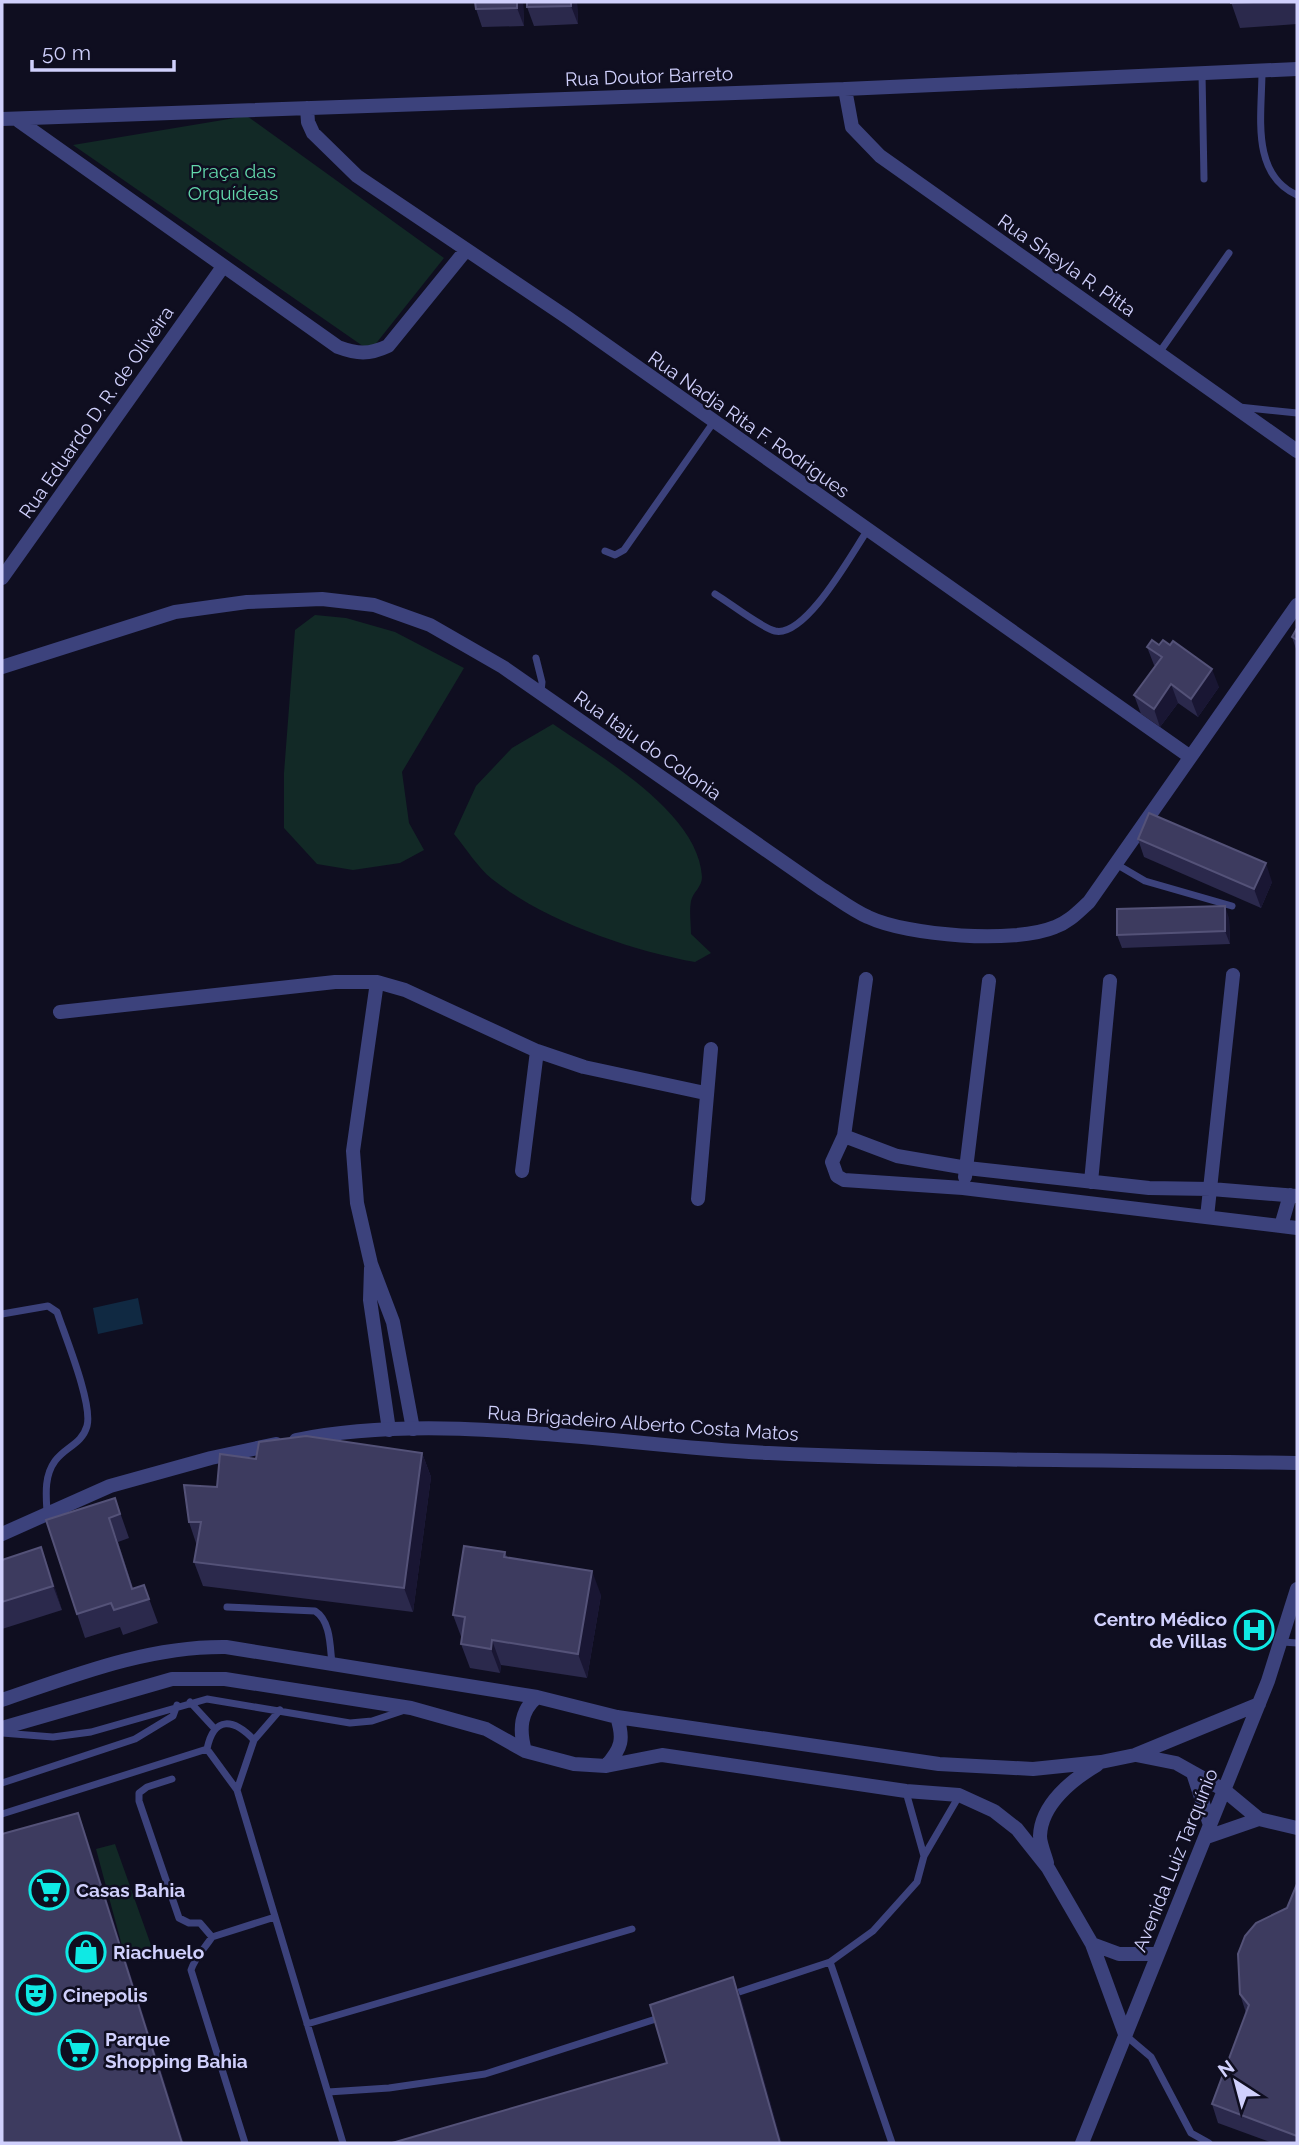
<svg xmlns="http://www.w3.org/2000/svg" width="1299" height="2145" font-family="Raleway,sans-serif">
<rect width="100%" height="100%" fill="#0f0e20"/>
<path fill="#122926" d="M 247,116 L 444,258 L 370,351 L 73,145 Z
M 315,615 L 346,618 L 395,632 L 464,668 L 402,772 L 409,823 L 424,850 L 400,863 L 353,870 L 317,864 L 284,828 L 284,773 L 295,630 Z
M 553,724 C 601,757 699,813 702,877 C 702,887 693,892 691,901 C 689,911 691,923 691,934 L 711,953 L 695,962 C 630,950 545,921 492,879 C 478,868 466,848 454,834 L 476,786 L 512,748 Z
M 115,1844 L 152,1948 L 125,1957 L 96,1849 Z"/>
<path fill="#102942" d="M 138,1298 L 143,1324 L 98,1334 L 93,1308 Z"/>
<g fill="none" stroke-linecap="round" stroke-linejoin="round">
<path stroke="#3c427c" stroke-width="7" d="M 1262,71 C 1262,114 1250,174 1297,195
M 1202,74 L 1204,179
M 1159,353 L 1229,253
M 1239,407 L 1297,413
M 605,551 L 615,555 L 624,550 L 713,423
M 715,594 C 730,603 760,627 775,631 C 806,638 852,553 867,531
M 536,658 L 542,682 L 541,692
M 1116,864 L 1145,881 L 1232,906
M 2,1314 L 48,1306 L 57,1312 C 65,1336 93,1404 87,1426 C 82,1444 65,1447 55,1461 C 44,1476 46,1495 47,1512
M 227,1607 L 315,1611 C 331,1621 330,1647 332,1664
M 1283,1642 L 1297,1643
M 190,1702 L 214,1728
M 280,1710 L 254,1740 L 237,1790 L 343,2143
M 2,1733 L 53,1737 L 91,1732 L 207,1699 L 350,1723 L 372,1721 L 405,1710
M 172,1779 L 147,1787 L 139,1793 L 139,1801 L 179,1918 L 189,1923 L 200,1923 L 212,1937
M 2,1783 L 135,1739 L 173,1716 L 177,1705
M 237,1790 L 207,1749 C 214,1715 234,1719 254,1740
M 906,1792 L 924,1856
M 2,1814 L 207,1749
M 830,1962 L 892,2143
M 730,1995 L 830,1962 L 873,1931 L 917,1882 L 924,1856 L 959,1796
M 307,2024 L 632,1929
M 1125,2035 L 1151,2057 L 1191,2133 L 1209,2143
M 328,2092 L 389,2088 L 485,2074 L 662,2017
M 245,2143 L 191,1970 C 195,1957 205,1948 212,1937 L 275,1917"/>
<path stroke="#3c427c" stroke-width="14" d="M 845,89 L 852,127 L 880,156 L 1297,451
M 307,108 L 308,122 L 313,133 L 357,176 L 568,318 L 1189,756
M 2,119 L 845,89 L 1297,69
M 19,121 L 338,347 C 357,354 369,355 388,346 L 466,250
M 2,578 L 222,268
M 2,667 L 175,612 L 247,602 L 322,599 L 374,605 L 430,625 L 503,667 L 822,889 C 837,898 852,910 868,917 C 908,936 1014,944 1055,927 C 1069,922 1078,912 1089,902 L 1297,605
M 866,979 L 844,1136 L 832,1162 L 837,1176 L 844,1180 L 963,1188 L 1297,1228
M 377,982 L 353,1151 L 357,1203 L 371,1264 L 393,1322 L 413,1429
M 60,1012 L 335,982 L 377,982 L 405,990 L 537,1051 L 584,1067 L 705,1093
M 844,1136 L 897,1156 L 967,1168 L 1149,1188 L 1211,1189 L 1297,1196
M 522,1171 L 537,1051
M 965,1177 L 989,981
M 1091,1182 L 1110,981
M 698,1199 L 711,1049
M 1207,1217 L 1233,975
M 1281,1226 L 1290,1195
M 371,1268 L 370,1300 L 389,1430"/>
<path stroke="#3c427c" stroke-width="14" d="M 296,1440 C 442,1410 619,1446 769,1453 C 945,1461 1122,1460 1297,1463
M 2,1534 L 110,1486 L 211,1458 L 276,1444
M 2,1700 C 75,1675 148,1646 226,1647 L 537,1697 L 617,1717 L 939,1764 L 1033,1769 L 1101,1762 L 1135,1755 L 1259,1704
M 2,1728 L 172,1679 L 225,1679 L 411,1708 L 486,1729 L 525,1751 L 574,1764 L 606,1766 L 662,1755 L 906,1791 L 959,1795 L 994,1811 L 1017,1829 L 1048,1868 L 1092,1944 L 1125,2034
M 525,1751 C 519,1730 520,1711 537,1697
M 1136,1755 L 1176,1763 L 1224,1790 L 1259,1819 L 1297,1828
M 606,1766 C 622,1748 624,1739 617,1717
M 1193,1773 L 1210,1825
M 1207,1837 L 1259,1819
M 1047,1863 C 1045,1855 1040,1844 1040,1836 C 1041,1804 1073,1779 1097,1765
M 1092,1944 L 1119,1954 L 1157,1954
M 1082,2143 L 1268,1681 L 1297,1589"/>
</g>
<path fill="#2b294c" d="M 475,2 L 523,2 L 524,26 L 482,27 L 476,9 Z
M 527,2 L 577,2 L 578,24 L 534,26 L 527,7 Z
M 1231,2 L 1297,2 L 1297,24 L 1240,28 Z
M 1297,628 L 1297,652 L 1292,637 Z
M 1147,647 L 1219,687 L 1198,717 L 1178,703 L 1160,727 L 1141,714 L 1134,695 L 1155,666 L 1154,665 Z
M 1138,839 L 1272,882 L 1261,908 L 1144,857 Z
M 1229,918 L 1230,944 L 1122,948 L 1117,935 Z
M 422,1453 L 431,1477 L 413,1612 L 203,1586 L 194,1562 L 197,1546 L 189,1522 L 217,1487 L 256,1459 Z
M 115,1498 L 129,1538 L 118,1542 L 133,1588 L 144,1585 L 158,1623 L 123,1635 L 120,1627 L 85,1638 L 77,1614 Z
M 41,1547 L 62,1610 L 2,1629 L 2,1560 Z
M 505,1552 L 507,1557 L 601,1595 L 587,1678 L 501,1665 L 500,1673 L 470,1668 L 461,1644 L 462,1639 L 453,1615 Z
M 1297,1884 L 1297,2143 L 1273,2143 L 1218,2123 L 1212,2104 L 1246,2013 L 1240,1994 L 1287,1908 Z"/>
<path fill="#191633" d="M 517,2 L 523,2 L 524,26 L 517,8 Z
M 571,2 L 577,2 L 578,24 L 571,6 Z
M 1212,669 L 1219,687 L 1198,717 L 1191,699 Z
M 1171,684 L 1178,703 L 1160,727 L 1154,709 Z
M 1266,863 L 1272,882 L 1261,908 L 1254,889 Z
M 1225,906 L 1229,918 L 1230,944 L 1225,931 Z
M 422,1453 L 431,1477 L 413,1612 L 404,1588 Z
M 109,1518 L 118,1542 L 137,1603 Z
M 41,1547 L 50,1571 L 62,1610 L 53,1586 Z
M 592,1571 L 601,1595 L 587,1678 L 578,1654 Z
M 492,1640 L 501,1665 L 500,1673 L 491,1649 Z
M 78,1813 L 87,1837 L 184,2143 L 182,2143 Z
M 733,1977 L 742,2001 L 782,2143 L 780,2143 Z"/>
<path fill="#3d3b5f" stroke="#545278" stroke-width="2" d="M 475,2 L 517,2 L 517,8 L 476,9 Z
M 527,2 L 571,2 L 571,6 L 527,7 Z
M 1231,2 L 1254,2 L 1231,3 Z
M 1297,628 L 1297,640 L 1292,637 Z
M 1152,640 L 1159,645 L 1163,640 L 1170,645 L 1173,641 L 1212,669 L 1191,699 L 1171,684 L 1154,709 L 1134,695 L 1162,657 L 1147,647 Z
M 1149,813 L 1266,863 L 1254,889 L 1138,839 Z
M 1225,906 L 1225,931 L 1117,935 L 1117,909 Z
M 306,1436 L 422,1453 L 404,1588 L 194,1562 L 201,1522 L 189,1522 L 184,1485 L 217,1487 L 220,1454 L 256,1459 L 259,1442 Z
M 115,1498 L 120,1514 L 109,1518 L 132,1589 L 144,1585 L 149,1599 L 114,1610 L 111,1603 L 77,1614 L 46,1520 Z
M 464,1546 L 505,1552 L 504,1557 L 592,1571 L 578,1654 L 492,1640 L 491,1649 L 461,1644 L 465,1617 L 453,1615 Z
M 41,1547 L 53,1586 L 2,1602 L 2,1560 Z
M 78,1813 L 182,2143 L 2,2143 L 2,1834 Z
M 1297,1884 L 1297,2136 L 1212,2104 L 1249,2005 L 1240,1994 L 1238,1954 L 1245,1936 L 1256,1923 L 1287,1908 Z
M 733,1977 L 780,2143 L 392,2143 L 667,2063 L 650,2005 Z"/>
<defs>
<g id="hospital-ring" transform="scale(2.0125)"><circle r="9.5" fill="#0f0e20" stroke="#0fe9e4" stroke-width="1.5"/><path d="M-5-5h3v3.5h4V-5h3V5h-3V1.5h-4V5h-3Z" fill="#0fe9e4"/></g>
<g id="supermarket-ring" transform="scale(2.0125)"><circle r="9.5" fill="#0f0e20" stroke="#0fe9e4" stroke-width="1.5"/><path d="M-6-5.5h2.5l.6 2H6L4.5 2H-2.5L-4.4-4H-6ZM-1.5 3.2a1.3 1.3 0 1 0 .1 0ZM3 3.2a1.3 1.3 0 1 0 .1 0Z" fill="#0fe9e4"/></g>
<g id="shop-ring" transform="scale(2.0125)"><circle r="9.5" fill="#0f0e20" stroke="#0fe9e4" stroke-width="1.5"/><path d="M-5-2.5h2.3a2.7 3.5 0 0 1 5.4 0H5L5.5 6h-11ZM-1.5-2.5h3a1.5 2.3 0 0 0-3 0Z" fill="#0fe9e4"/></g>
<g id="theatre-ring" transform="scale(2.0125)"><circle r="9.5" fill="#0f0e20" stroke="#0fe9e4" stroke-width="1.5"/><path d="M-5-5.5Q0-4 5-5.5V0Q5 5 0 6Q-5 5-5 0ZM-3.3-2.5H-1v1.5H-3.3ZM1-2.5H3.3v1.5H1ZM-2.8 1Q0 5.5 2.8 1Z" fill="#0fe9e4"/></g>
</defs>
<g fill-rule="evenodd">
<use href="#hospital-ring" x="1254" y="1630"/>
<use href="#supermarket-ring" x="49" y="1890"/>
<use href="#shop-ring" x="86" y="1952"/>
<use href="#theatre-ring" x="36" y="1995"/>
<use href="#supermarket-ring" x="78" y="2050"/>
</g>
<g text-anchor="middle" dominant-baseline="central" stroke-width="5" stroke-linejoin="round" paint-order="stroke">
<g font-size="19" fill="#d0d0fc" stroke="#0f0e20">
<text transform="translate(649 76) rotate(-2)">Rua Doutor Barreto</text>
<text transform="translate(1067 265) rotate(35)">Rua Sheyla R. Pitta</text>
<text transform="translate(96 412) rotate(-55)">Rua Eduardo D. R. de Oliveira</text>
<text transform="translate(749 424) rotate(35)">Rua Nadja Rita F. Rodrigues</text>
<text transform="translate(648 745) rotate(35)">Rua Itaju do Colonia</text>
<text transform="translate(643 1423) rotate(4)">Rua Brigadeiro Alberto Costa Matos</text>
<text transform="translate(1175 1860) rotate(-68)">Avenida Luiz Tarquínio</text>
</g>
<g font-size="19" fill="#62d7ab" stroke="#0f0e20">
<text x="233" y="171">Praça das<tspan x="233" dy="22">Orquídeas</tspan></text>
</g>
<g font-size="19" font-weight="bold" fill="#d0d0fc" stroke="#0f0e20" text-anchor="start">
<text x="1227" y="1619" text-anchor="end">Centro Médico<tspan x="1227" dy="22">de Villas</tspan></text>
<text x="76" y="1890">Casas Bahia</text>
<text x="113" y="1952">Riachuelo</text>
<text x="63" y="1995">Cinepolis</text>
<text x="105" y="2039">Parque<tspan x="105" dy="22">Shopping Bahia</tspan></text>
</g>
</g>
<rect width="1299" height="2145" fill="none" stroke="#d0d0fc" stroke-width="7"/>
<g transform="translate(1236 2082) rotate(324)" stroke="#0f0e20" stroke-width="5" paint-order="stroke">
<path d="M0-5L12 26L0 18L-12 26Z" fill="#d0d0fc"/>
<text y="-10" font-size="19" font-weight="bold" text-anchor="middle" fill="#d0d0fc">N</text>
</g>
<path d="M32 60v10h142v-10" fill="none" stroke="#d0d0fc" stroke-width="3.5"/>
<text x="42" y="60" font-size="21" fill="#d0d0fc" stroke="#0f0e20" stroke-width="5" paint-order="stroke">50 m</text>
</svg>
